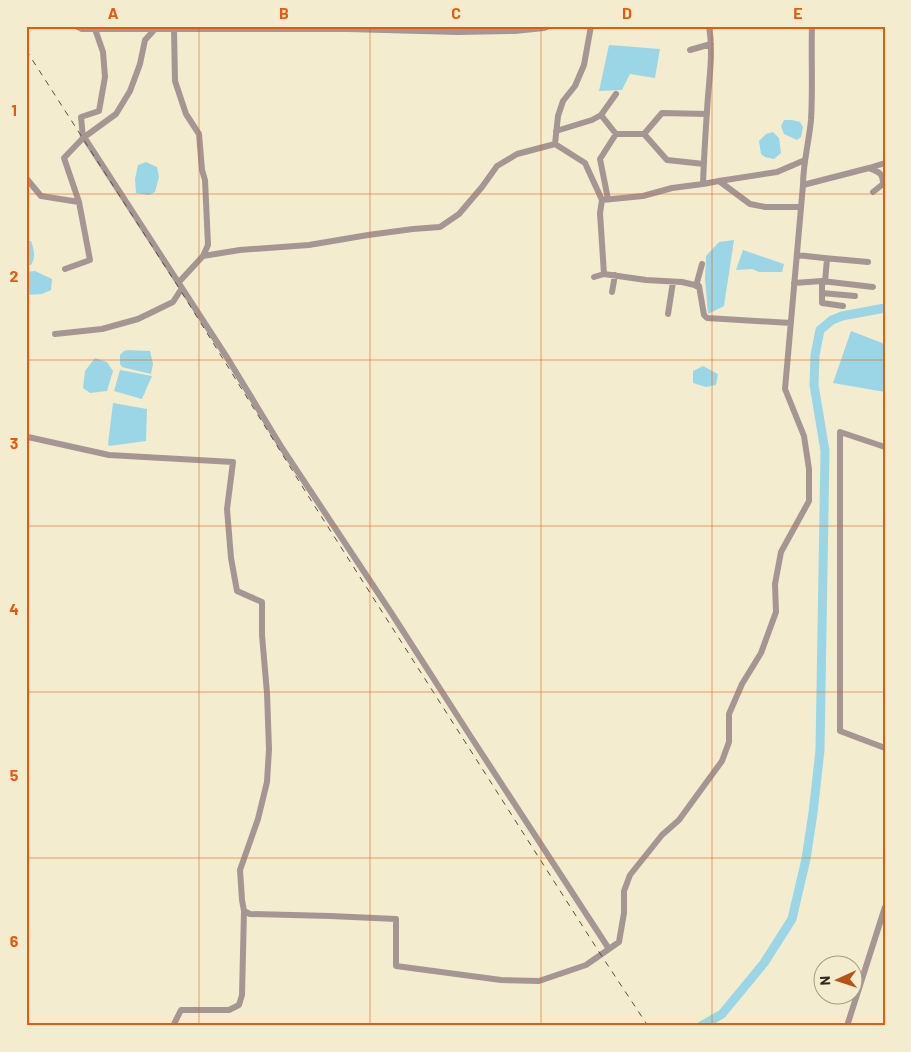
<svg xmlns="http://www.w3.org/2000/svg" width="911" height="1052" font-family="Barlow,sans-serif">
<rect width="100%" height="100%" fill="#f3ecce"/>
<path fill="#9bd6e6" d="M 609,45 L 660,49 L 655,78 L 630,74 L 622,90 L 599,91 Z
M 784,120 L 792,120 L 800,122 L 803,127 L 801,137 L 797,140 L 784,134 L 781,126 Z
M 773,132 L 779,138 L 781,153 L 774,159 L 765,157 L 761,154 L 759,141 L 766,134 Z
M 146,162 L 157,167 L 159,177 L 155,192 L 149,195 L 136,193 L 135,179 L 138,165 Z
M 26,240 L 31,241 C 34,249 36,258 31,265 L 26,265 Z
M 734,240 L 724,306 L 708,314 L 705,279 L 706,256 L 719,242 Z
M 743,250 L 784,264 L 782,272 L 759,272 L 752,269 L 736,270 Z
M 35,271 L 52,279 L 51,290 L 42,294 L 26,295 L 26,272 Z
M 851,331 L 885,344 L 885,392 L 833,383 Z
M 128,350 L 150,351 L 153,364 L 151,374 L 122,367 L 120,364 L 120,355 L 124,351 Z
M 95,358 L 107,362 L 113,371 L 107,391 L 90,393 L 83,388 L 85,371 Z
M 703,366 L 718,374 L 716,385 L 706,387 L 693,383 L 693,371 Z
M 120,370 L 152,376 L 142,399 L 114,391 Z
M 113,403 L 147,409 L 146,441 L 109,446 L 108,444 Z"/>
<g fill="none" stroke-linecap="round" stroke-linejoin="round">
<path stroke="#9bd6e6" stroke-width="9" d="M 701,1026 L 722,1014 L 764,963 L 792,919 L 806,859 L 813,813 L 820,750 L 825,451 L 814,385 L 815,355 L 820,330 L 832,320 L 842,316 L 885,308"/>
<path stroke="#a59694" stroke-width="6" d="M 76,26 L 82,29 L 348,29 L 458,32 L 514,31 L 544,28 L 549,26
M 591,26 L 584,65 L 575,86 L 563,101 L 558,116 L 555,144 L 585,163 L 602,200 L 600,213 L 604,274 L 646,280 L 682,282 L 699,286 L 704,315 L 707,318 L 791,323
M 174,29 L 175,81 L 186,114 L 199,134 L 202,170 L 205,180 L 208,245 L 203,256
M 690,50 L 711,44
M 601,115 L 616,94
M 556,131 L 592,120 L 601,115 L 616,134
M 644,134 L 662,113 L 707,114
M 84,137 L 228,359 L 282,448 L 392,614 L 471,737 L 609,949
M 83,138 L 81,117 L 99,111 L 105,77 L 103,52 L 95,29
M 869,168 C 879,172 883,173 883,184 L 873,192
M 26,178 L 41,196 L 79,202
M 719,181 L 750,204 L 765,207 L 801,207
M 703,184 C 704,154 706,125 708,96 C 710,73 713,49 709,26
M 803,185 L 869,168 L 885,163
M 608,199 L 600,159 L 616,134 L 644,134 L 667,160 L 704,164
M 602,200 L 643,196 L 672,188 L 703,184 L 719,181 L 777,172 L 805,160
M 797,255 L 824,258 L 868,262
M 65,269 L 90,260 L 79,202 L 64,158 L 83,138 L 116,114 L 130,91 L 140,64 L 145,40 L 155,29
M 594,277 L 604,274
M 822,281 L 822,303 L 843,306
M 179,282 L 203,256 L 240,250 L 309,245 L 368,235 L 413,229 L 440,227 L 459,214 L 482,187 L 497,166 L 517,154 L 555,144
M 825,282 L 827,259
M 794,283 L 822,281 L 873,287
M 696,286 L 702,264
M 612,292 L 615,275
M 822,293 L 855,296
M 668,314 L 673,282
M 55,334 L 102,329 L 138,319 L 173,302 L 182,288
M 26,437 L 28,437 L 109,455 L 233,462 L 227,509 L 231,558 L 237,591 L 262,602 L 262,635 L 267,693 L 269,749 L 267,782 L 258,819 L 240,870 L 242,900 L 244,911 L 250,914 L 330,916 L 396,919 L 396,966 L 501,980 L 539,981 L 586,965 L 619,942 L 624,913 L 624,891 L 630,875 L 662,835 L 679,820 L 722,761 L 729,742 L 729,714 L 742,684 L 761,653 L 776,612 L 775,584 L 781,552 L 809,501 L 809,469 L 804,436 L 785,389 L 803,185 C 803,163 809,142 811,120 C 813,89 811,57 812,26
M 885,447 L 840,432 L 840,731 L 885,748
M 173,1026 L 181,1010 L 229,1010 L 239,1005 L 242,995 L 244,911
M 847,1026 L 885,907"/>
<path stroke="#555142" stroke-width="1" stroke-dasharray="6 6" stroke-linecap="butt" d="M 26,50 L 179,288 L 307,494 L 601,955 L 648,1026"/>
</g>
<path fill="none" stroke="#e8590c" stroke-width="1" stroke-opacity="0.55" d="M 199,26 L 199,1026M 370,26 L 370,1026M 541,26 L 541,1026M 712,26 L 712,1026M 26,194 L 885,194M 26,360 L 885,360M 26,526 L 885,526M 26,692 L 885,692M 26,858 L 885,858"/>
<rect width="911" height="1052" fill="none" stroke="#f3ecce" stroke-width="55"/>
<g transform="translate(838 980) rotate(267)"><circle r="24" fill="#f3ecce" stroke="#a39e87"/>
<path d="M0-4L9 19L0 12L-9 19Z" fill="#b55318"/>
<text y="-8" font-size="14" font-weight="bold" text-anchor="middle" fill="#2b281d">N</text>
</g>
<rect x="28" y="28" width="856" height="996" fill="none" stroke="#e8590c" stroke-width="2"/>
<g font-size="16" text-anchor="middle" font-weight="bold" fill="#e8590c">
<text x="113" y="19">A</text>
<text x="284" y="19">B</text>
<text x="456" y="19">C</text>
<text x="627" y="19">D</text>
<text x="798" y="19">E</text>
<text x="14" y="116">1</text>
<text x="14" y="282">2</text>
<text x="14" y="449">3</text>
<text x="14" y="615">4</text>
<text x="14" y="781">5</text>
<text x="14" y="947">6</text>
</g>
</svg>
